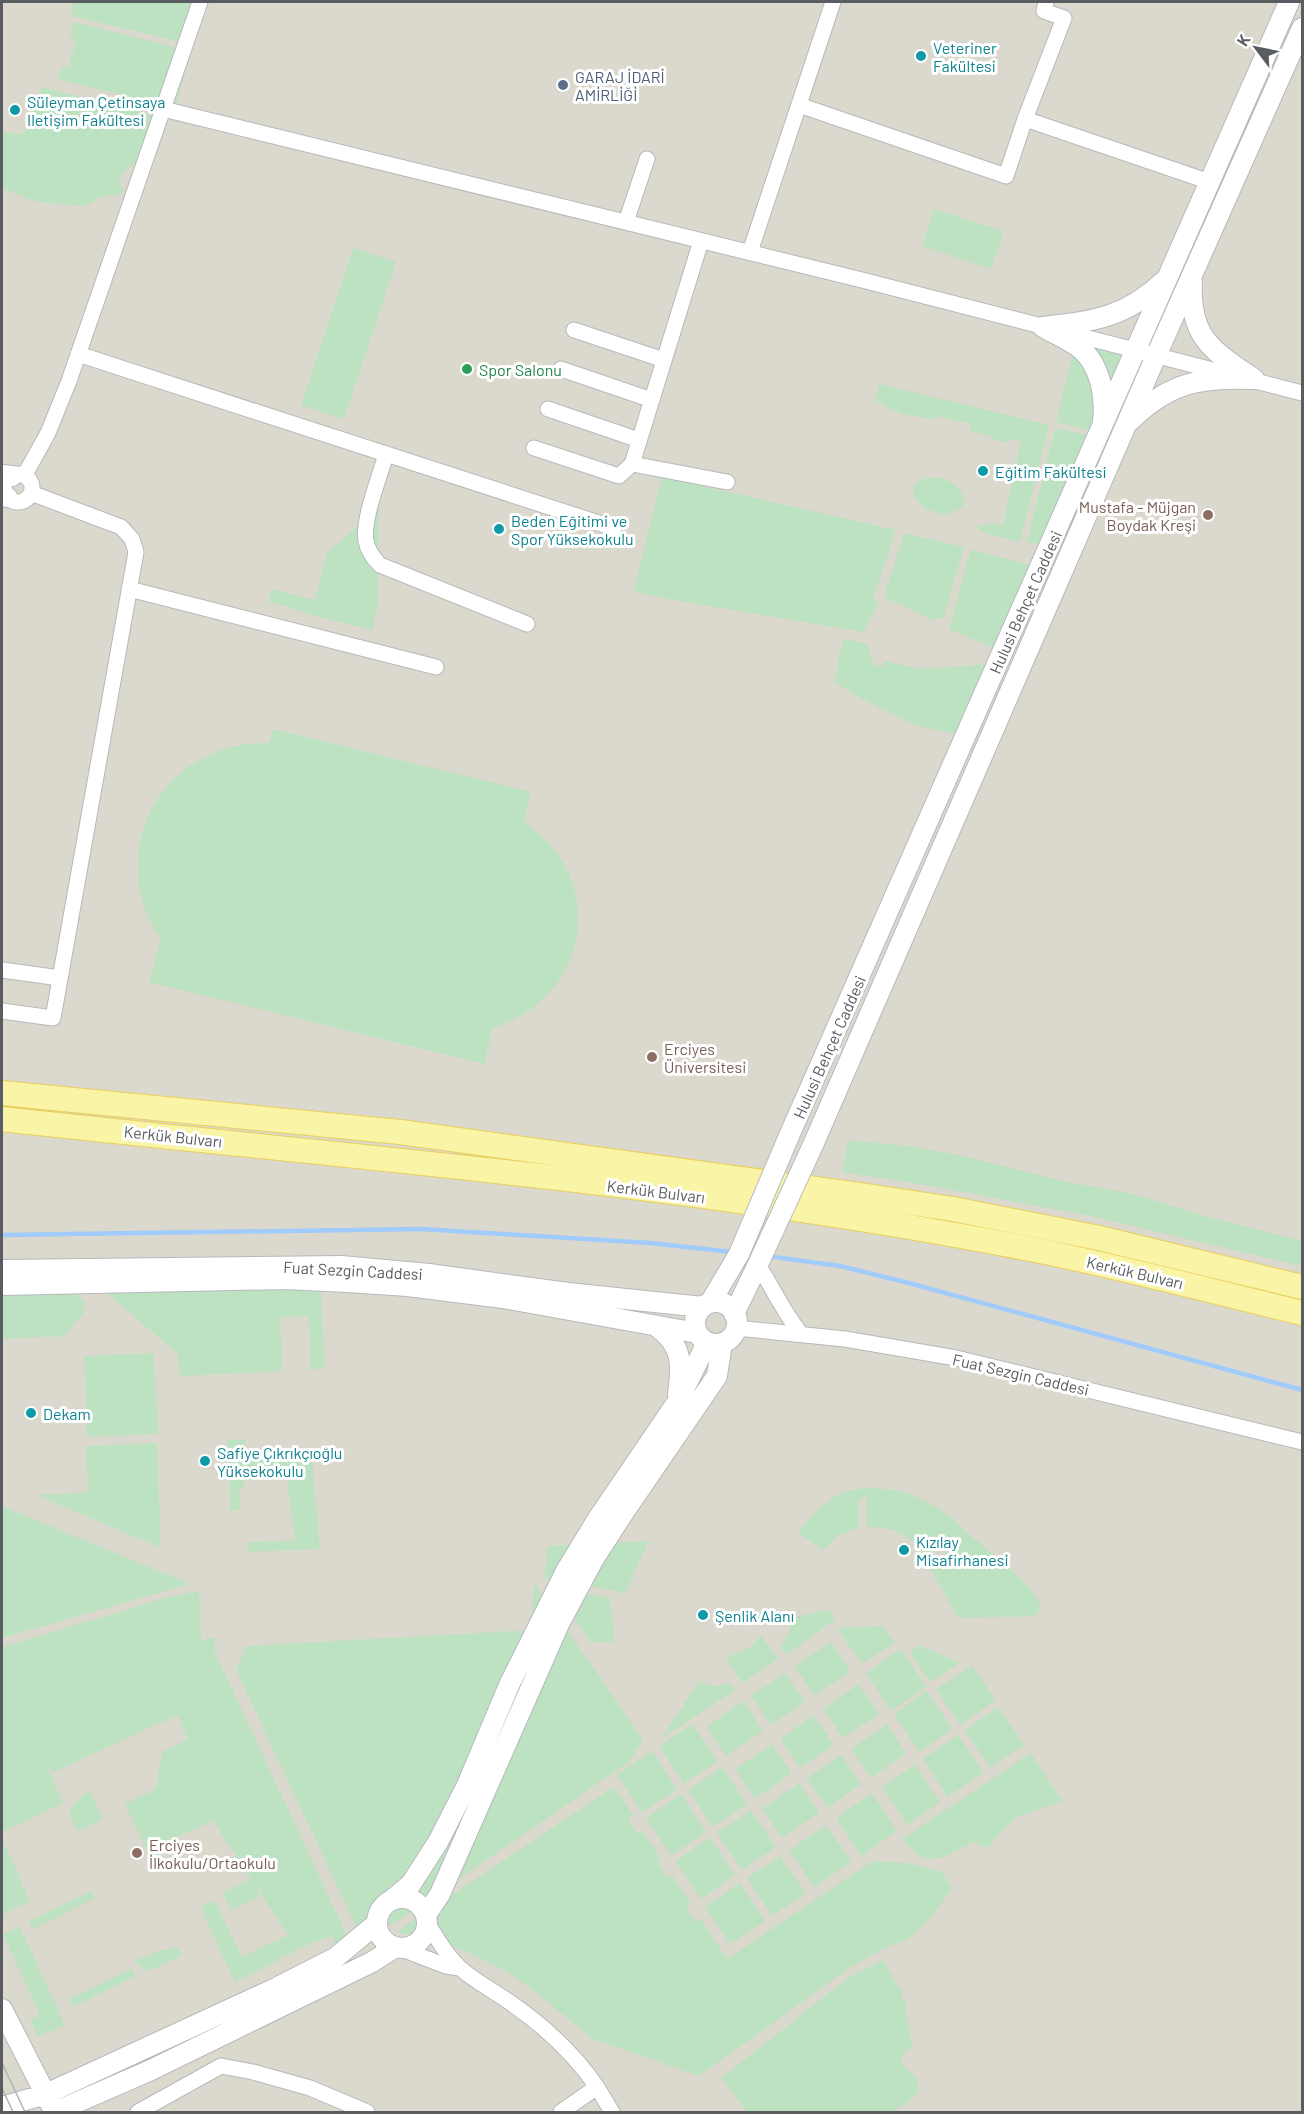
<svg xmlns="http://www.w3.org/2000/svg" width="1304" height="2114" font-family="Barlow,sans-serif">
<rect width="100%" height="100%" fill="#ebeae0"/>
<path fill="#dbd9ce" d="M 2,2 L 1302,2 L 1302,2112 L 2,2112 Z"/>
<path fill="#bde2c1" d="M 72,2 L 208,2 L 194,45 L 71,16 Z
M 74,22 L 190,51 L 176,109 L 58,79 L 62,66 L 69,67 L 76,40 L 70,38 Z
M 41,87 L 169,119 L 153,163 C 133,164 128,163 118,181 L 124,190 L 118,196 L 110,195 L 98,198 L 92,203 L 82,206 L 40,202 L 25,198 L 2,188 L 2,131 L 23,135 Z
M 934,209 L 1004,231 L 991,269 L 922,246 Z
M 353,248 L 396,262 L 344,419 L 301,405 Z
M 1076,341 L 1115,351 L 1127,361 L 1106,434 L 1056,422 Z
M 879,384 L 1049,425 L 1020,542 L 979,531 L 978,524 L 989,526 L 989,523 L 1003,525 L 1021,442 L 1008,439 L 1007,443 L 991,439 L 991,436 L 970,431 L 971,424 L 935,416 L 934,420 L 905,414 L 904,416 L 875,400 Z
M 1055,428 L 1105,439 L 1055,549 L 1027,542 Z
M 662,477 L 896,530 L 873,599 L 879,601 L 863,632 L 662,598 L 634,591 Z
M 935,477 C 950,479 962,487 965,503 C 941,536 881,482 935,477 Z
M 379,507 L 378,601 L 373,630 L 318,617 L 268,601 L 271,589 L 315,600 L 327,553 Z
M 904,533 L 964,547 L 944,617 L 932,620 L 884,597 Z
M 971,549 L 1047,570 L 1011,655 L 949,629 Z
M 843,639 L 868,644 L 873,664 L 882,667 L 885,661 L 920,669 L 1006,663 L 974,735 C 954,733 933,731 914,724 C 886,713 860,698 834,682 Z
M 273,729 L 531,792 L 524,822 C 610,879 590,998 493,1028 L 484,1064 L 149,982 L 160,939 C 102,850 162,741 269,743 Z
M 848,1140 L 908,1146 L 959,1155 L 1067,1182 L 1130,1193 L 1198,1214 L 1302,1241 L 1302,1266 L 1086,1215 L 926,1185 L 842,1172 Z
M 321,1288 L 325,1369 L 311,1369 L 308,1316 L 280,1317 L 282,1371 L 180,1376 L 177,1353 L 103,1290 Z
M 72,1290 L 85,1302 L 83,1314 L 64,1336 L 2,1339 L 2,1292 Z
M 154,1353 L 158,1434 L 87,1437 L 84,1356 Z
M 245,1439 L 246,1461 L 312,1458 L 320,1549 L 248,1552 L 247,1542 L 295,1540 L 287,1479 L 244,1480 L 244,1488 L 239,1489 L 240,1510 L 230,1511 L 227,1440 Z
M 157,1443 L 161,1548 L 37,1495 L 88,1492 L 86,1446 Z
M 869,1488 C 881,1489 894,1489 906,1493 C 920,1497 958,1518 964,1530 C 980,1544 1034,1585 1039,1603 C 1041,1608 1040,1611 1036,1616 L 958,1618 L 929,1566 L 961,1542 L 955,1535 L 925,1557 C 913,1535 892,1526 867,1527 L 867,1497 L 859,1498 L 859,1528 L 839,1535 L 824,1550 L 798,1533 C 810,1517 825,1499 845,1492 C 852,1489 861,1489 869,1488 Z
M 2,1506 L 190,1584 L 2,1638 Z
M 649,1541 L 625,1593 L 544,1578 L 548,1546 Z
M 534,1582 L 643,1740 L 630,1761 L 398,1921 L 361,1937 L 236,1670 L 247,1646 L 530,1630 Z
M 556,1590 L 610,1597 L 615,1641 L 591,1643 Z
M 199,1591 L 201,1640 L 216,1637 L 214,1650 L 350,1942 L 337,1948 L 332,1936 L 313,1942 L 235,1982 L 200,1907 L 215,1900 L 242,1957 L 288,1935 L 254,1883 L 260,1896 L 231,1910 L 223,1893 L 251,1879 L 213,1821 L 156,1847 L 161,1858 L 152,1862 L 125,1804 L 156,1789 L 162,1752 L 188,1739 L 177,1715 L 54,1772 L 47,1767 L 63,1803 L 2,1832 L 2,1647 L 169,1597 Z
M 829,1609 L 835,1619 L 787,1655 L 781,1648 L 790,1630 L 791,1618 Z
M 883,1626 L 894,1643 L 862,1664 L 837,1628 Z
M 761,1636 L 778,1659 L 742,1683 L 726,1658 L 750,1647 Z
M 831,1642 L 850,1671 L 815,1696 L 794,1666 Z
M 919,1645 L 960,1663 L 930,1682 L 910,1653 Z
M 901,1649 L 926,1687 L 891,1711 L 866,1673 Z
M 972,1665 L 996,1700 L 960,1725 L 936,1689 Z
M 785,1673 L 805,1702 L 771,1725 L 751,1696 Z
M 699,1681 C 710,1686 718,1688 730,1682 L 735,1690 L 661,1739 Z
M 859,1684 L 879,1714 L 843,1738 L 823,1709 Z
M 927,1691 L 953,1729 L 919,1752 L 894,1714 Z
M 744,1701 L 763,1731 L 726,1756 L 706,1727 Z
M 998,1707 L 1024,1745 L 990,1768 L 965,1730 Z
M 814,1715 L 834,1745 L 800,1768 L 780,1739 Z
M 692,1724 L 718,1761 L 684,1784 L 659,1746 Z
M 887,1724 L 906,1753 L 871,1778 L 851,1749 Z
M 958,1735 L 983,1772 L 948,1797 L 923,1759 Z
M 772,1744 L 792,1773 L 755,1799 L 735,1769 Z
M 652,1751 L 677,1789 L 642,1813 L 617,1775 Z
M 1031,1753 L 1062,1801 L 1017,1817 L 998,1835 L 988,1848 L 973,1842 C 941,1858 929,1872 902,1839 Z
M 841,1755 L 861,1784 L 827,1808 L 807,1778 Z
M 915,1765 L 940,1802 L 907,1825 L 882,1787 Z
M 722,1767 L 747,1804 L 713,1827 L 688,1790 Z
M 800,1783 L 819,1813 L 782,1838 L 762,1809 Z
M 614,1787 L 633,1815 L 628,1819 L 637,1834 L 643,1831 L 661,1859 L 657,1862 L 667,1877 L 672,1875 L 691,1904 L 686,1908 L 696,1922 L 701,1919 L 727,1959 L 873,1861 L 908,1863 L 942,1872 L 952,1888 L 931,1918 L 909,1939 L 883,1949 L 848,1969 L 699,2076 L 593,2039 L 525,1984 L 502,1969 L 462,1950 L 433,1940 L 396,1932 Z
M 89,1790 L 103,1819 L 78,1831 L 68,1811 Z
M 872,1793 L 897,1831 L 861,1856 L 836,1818 Z
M 681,1794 L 706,1832 L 671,1856 L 646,1818 Z
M 751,1810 L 776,1847 L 742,1870 L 717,1833 Z
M 826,1825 L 851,1862 L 814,1887 L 789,1850 Z
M 710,1837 L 735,1875 L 701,1899 L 675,1861 Z
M 2,1838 L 30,1901 L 2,1915 Z
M 780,1856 L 806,1893 L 772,1916 L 747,1878 Z
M 740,1883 L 765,1921 L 730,1944 L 705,1907 Z
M 92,1891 L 95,1898 L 33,1929 L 29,1921 Z
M 20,1927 L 65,2025 L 38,2037 L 30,2020 L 40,2015 L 3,1934 Z
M 177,1947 L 181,1956 L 149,1971 L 133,1962 L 157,1951 Z
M 883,1960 L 901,1991 L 905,2003 L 912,2048 L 904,2053 L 901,2063 L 917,2078 L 919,2092 L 909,2101 L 891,2112 L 747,2112 L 721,2078 L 848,1978 Z
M 132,1969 L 136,1976 L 73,2007 L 69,1999 Z"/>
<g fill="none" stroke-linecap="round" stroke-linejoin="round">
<path stroke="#a1cbfa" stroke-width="4.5" d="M 2,1235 L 421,1229 L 650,1243 L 732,1252
M 767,1256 L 840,1266 L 905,1282 L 1302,1390"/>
<g stroke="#b6b8bc" stroke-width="17">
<path id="minor" d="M 799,105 L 1006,176 L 1025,119 L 1210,182
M 163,109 L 862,280 L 1302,393
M 1025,119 L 1064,18 L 1044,11 L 1046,2
M 626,222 L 647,159
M 750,252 L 833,2
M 574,330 L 664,360
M 78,354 L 614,528
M 561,369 L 652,400
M 548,409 L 639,440
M 534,448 L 619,476 L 632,464 L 701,241
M 386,454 C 380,476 362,520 366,541 C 368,551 373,558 380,565 L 527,624
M 632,464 L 727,482
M4 488a14 14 0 1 1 28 0a14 14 0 1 1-28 0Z
M 24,476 L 48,433 L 69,381 L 200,2
M 129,589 L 436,667
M 2,970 L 60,978
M 2,1011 L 53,1018 L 136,552 L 132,539 L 121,527 L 31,493
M 758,1265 C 773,1288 784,1313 801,1334
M 736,1328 L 845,1339 L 956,1358 L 1302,1442
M 427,1923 C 437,1938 446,1955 459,1967 C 473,1980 492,1990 508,2001 C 543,2025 573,2052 597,2087 L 561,2112
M 402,1949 L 446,1966 L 460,1968
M 597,2087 L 612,2112
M 138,2112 L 221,2066 L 253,2072 L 310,2088 L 367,2112"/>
</g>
<g stroke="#b6b8bc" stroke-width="22">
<path id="tertiary" d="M 1192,282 C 1189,338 1213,351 1254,379
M 1043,327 C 1094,321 1125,318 1164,281
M 1043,327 C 1055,334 1070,340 1081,349 C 1100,365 1106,397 1103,420
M 1131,420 C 1170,382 1201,377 1254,379
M 2,475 L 12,476
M 2,496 L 7,497
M 789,1136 L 1289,2
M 813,1145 L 1156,356 L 1302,28
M 2,1270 L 341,1266 L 429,1274 L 568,1293 L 703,1307
M 2,1285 L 285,1279 L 347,1282 L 408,1286 L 503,1298 L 697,1333
M695 1323a21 21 0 1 1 42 0a21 21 0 1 1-42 0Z
M 710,1303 L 739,1254
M 734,1314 L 759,1262
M 656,1326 C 683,1345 682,1364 678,1395
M377 1923a25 25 0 1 1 50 0a25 25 0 1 1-50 0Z
M 393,1899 L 411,1884 L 438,1842 L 467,1785 L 510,1683 L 566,1571 L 597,1520 L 678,1401 L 707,1343
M 426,1915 L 440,1894 L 559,1624 L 593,1560 L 624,1512 L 717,1376 L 722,1343
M 2,2009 L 51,2105
M 2,2107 L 46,2094 L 276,1988 L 335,1958 L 376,1924
M 55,2112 L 151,2070 L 372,1962 L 394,1948"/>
</g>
<g stroke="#e9ce5b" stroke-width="26">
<path id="primary" d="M 2,1093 L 400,1132 L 866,1196 L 953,1209 L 1099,1238 L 1302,1287
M 2,1119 C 343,1157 688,1182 1025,1248 C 1119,1266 1210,1291 1302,1313"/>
</g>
<use href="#minor" stroke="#fff" stroke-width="15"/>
<use href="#tertiary" stroke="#fff" stroke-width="20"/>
<use href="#primary" stroke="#faf4a6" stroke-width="24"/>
<path stroke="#b1b2b2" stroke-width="1.5" d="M 2,2063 L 25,2112
M 2,2088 L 13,2112"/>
<g stroke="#b6b8bc" stroke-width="22" stroke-linecap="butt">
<path id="tertiary-bridge" d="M 739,1254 L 789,1136
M 759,1262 L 813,1145"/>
</g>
<use href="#tertiary-bridge" stroke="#fff" stroke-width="20"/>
</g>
<g fill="#0f9aa8" stroke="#fff" stroke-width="2">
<circle cx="921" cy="56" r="6"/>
<circle cx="15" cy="110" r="6"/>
<circle cx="983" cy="471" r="6"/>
<circle cx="499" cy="529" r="6"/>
<circle cx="31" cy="1413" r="6"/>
<circle cx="205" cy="1461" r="6"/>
<circle cx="904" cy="1550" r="6"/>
<circle cx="703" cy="1615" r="6"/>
</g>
<circle fill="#5c6f8a" stroke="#fff" stroke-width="2" cx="563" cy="85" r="6"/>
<circle fill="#2e9e5b" stroke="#fff" stroke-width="2" cx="467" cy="369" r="6"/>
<g fill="#8d6e63" stroke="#fff" stroke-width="2">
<circle cx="1208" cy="515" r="6"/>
<circle cx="652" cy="1057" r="6"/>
<circle cx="137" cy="1853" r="6"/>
</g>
<g text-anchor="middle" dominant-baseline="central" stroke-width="6" stroke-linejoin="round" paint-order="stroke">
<g font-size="16" fill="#0d838f" stroke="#fff" text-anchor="start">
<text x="933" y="47">Veteriner<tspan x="933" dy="18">Fakültesi</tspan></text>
<text x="27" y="101">Süleyman Çetinsaya<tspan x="27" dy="18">Iletişim Fakültesi</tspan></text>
<text x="995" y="471">Eğitim Fakültesi</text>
<text x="511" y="520">Beden Eğitimi ve<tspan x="511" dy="18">Spor Yüksekokulu</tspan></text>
<text x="43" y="1413">Dekam</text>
<text x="217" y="1452">Safiye Çıkrıkçıoğlu<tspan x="217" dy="18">Yüksekokulu</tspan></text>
<text x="916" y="1541">Kızılay<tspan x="916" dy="18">Misafirhanesi</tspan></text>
<text x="715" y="1615">Şenlik Alanı</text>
</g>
<g font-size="16" fill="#4e5e75" stroke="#fff" text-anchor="start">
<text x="575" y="76">GARAJ İDARİ<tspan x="575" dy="18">AMİRLİĞİ</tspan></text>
</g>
<g font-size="16" fill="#27864d" stroke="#fff" text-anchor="start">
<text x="479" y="369">Spor Salonu</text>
</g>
<g font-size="16" fill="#785e54" stroke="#fff" text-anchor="start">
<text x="1196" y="506" text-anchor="end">Mustafa - Müjgan<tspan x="1196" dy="18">Boydak Kreşi</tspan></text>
<text x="664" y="1048">Erciyes<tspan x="664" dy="18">Üniversitesi</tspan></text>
<text x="149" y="1844">Erciyes<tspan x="149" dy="18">İlkokulu/Ortaokulu</tspan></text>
</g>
<g font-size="16" fill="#595c60" stroke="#fff">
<text transform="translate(1025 602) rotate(-66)">Hulusi Behçet Caddesi</text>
<text transform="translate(829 1047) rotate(-66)">Hulusi Behçet Caddesi</text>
<text transform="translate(173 1136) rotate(6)">Kerkük Bulvarı</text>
<text transform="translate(656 1191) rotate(7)">Kerkük Bulvarı</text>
<text transform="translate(353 1270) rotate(3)">Fuat Sezgin Caddesi</text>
<text transform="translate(1135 1272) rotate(13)">Kerkük Bulvarı</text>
<text transform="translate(1021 1374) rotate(13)">Fuat Sezgin Caddesi</text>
</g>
</g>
<rect width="1304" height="2114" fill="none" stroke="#595c60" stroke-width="6"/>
<g transform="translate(1256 48) rotate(302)" stroke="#ffffff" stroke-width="4.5" paint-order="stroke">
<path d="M0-4.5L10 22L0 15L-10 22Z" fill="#595c60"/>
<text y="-9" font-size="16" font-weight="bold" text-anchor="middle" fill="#595c60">K</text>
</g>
</svg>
